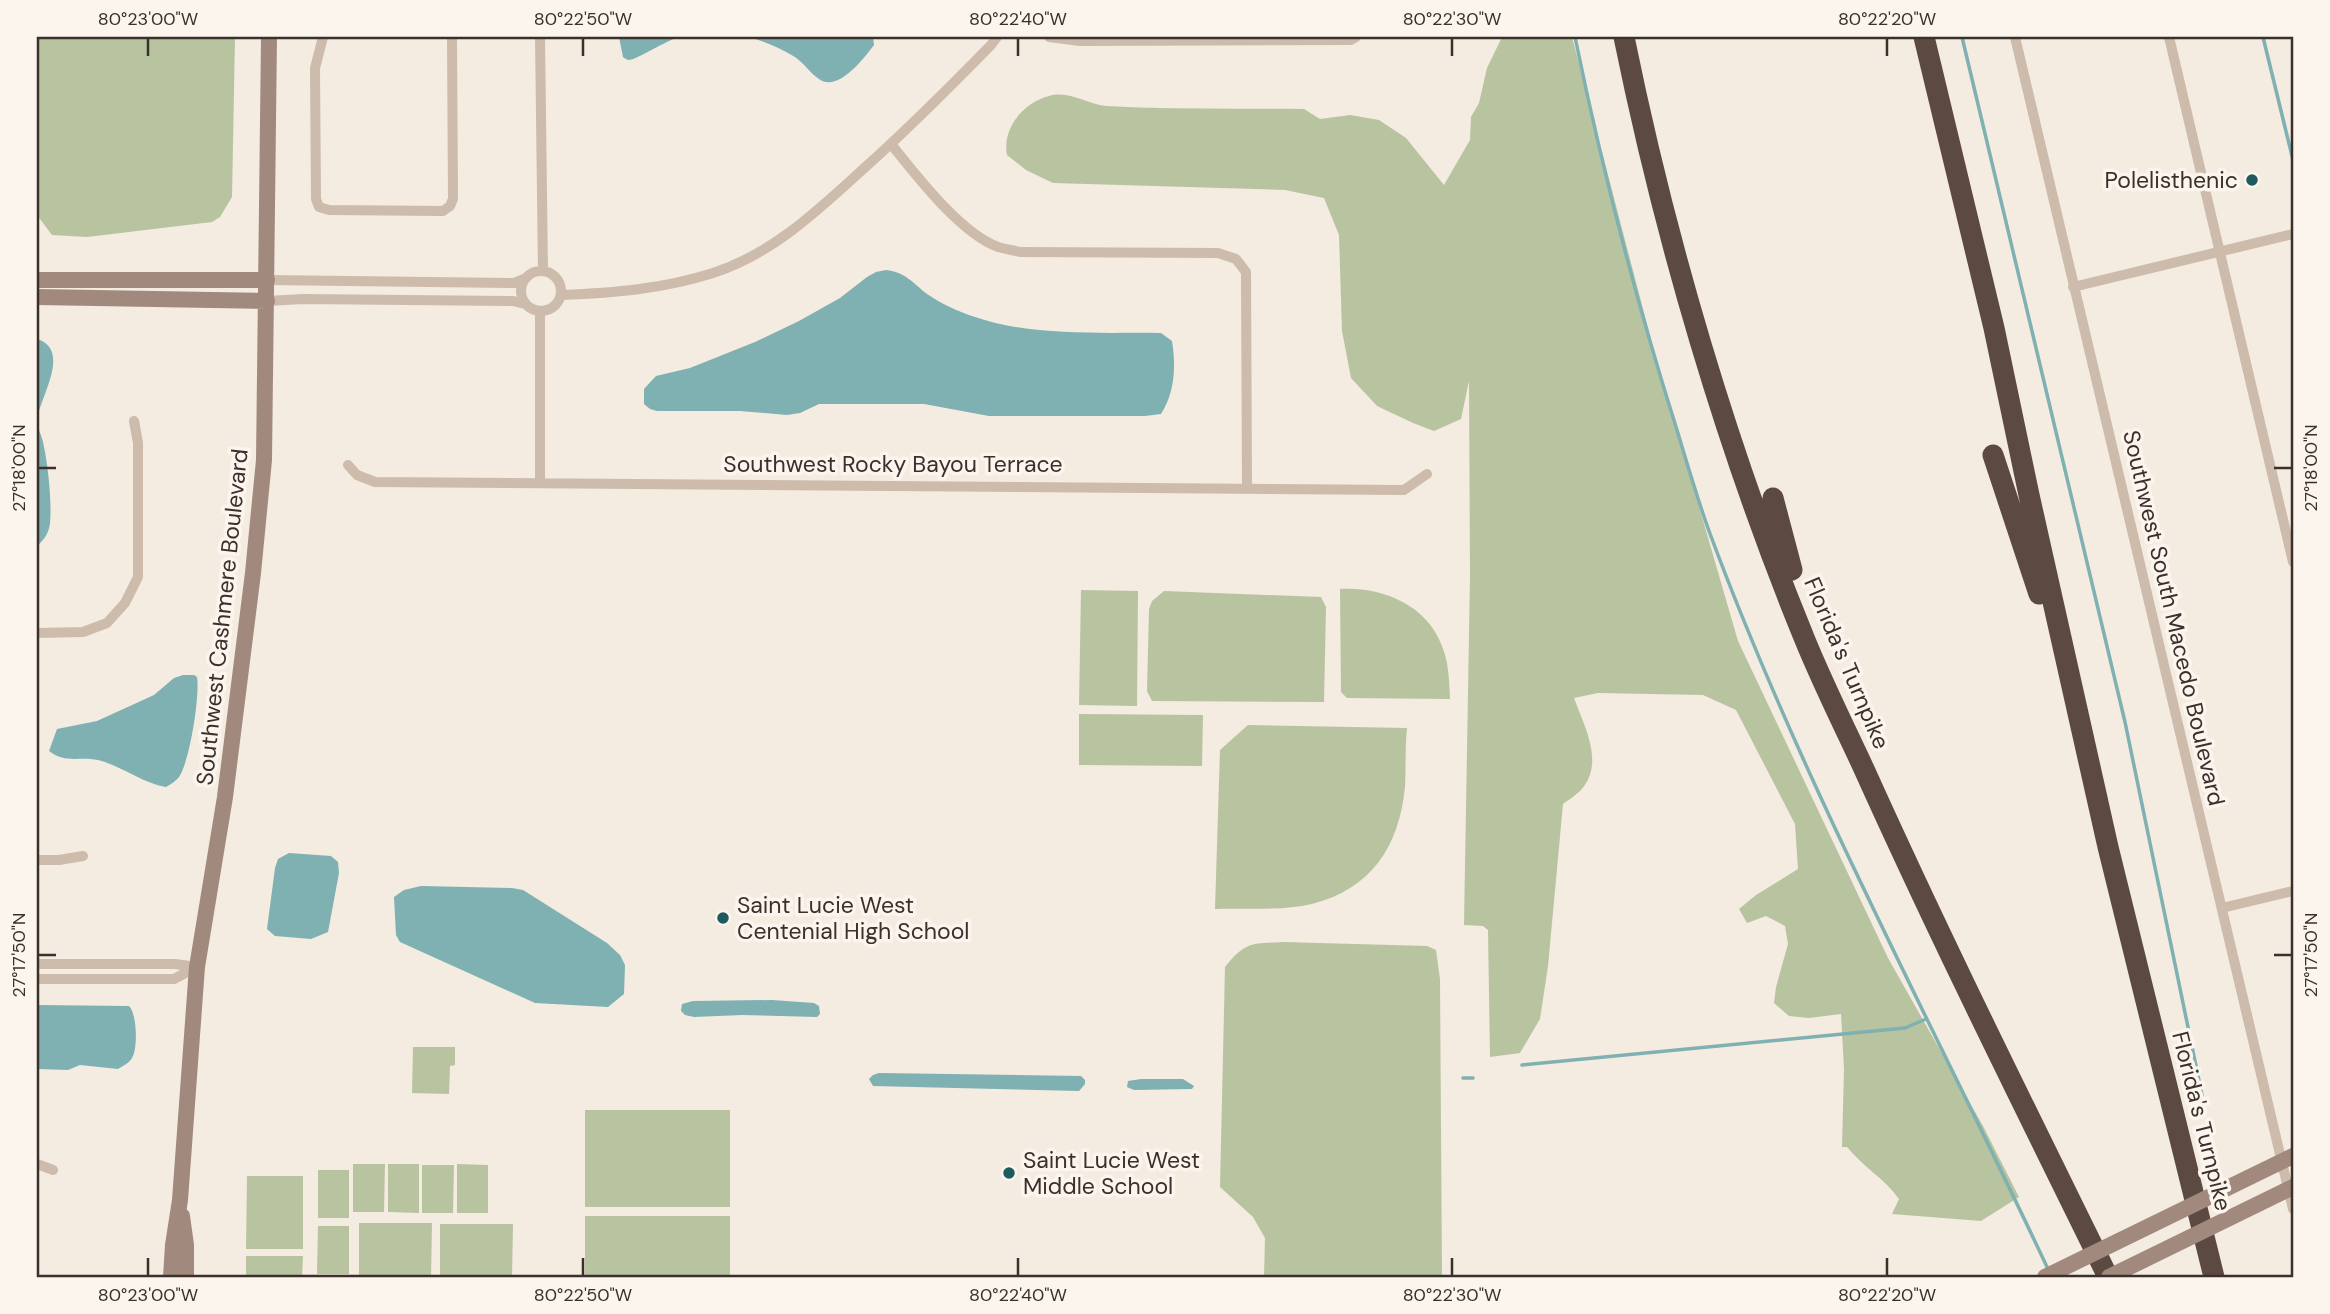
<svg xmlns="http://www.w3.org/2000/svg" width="2330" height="1314" font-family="'DM Sans',sans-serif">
<rect width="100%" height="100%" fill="#f4ebe1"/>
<path fill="#b8c4a0" d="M 37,37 L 235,37 L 232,197 L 220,217 L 212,222 L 87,237 L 52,235 L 37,215 Z
M 1502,37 L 1572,37 L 1655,355 L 1738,641 L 1888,958 L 1983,1126 L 2019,1197 L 1981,1221 L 1892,1214 L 1899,1199 C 1884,1178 1863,1167 1847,1147 L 1842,1147 L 1844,1069 L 1841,1014 L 1809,1018 L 1789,1016 L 1774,1003 L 1776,987 L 1788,944 L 1785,926 L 1766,916 L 1747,923 L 1739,909 L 1756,895 L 1798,869 L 1795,824 L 1736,710 L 1703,695 L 1598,693 L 1574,698 C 1584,726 1606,764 1580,791 C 1575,796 1568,800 1563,804 L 1548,966 L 1540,1019 L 1520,1053 L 1490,1057 L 1488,930 L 1483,926 L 1464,925 L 1470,576 L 1469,381 L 1461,419 L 1434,431 L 1413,423 L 1377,406 L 1351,378 L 1342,331 L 1339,235 L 1324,198 L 1285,190 L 1053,183 L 1026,170 L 1007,155 C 1002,128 1023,103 1049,96 C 1069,90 1086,104 1106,106 C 1171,110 1238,108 1304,109 L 1320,119 L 1350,115 L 1379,120 L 1406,138 L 1444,185 L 1470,140 L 1471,117 L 1479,103 L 1487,68 Z
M 1340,589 C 1382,587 1426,604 1442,646 C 1449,663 1449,681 1450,699 L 1347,698 L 1341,692 Z
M 1081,590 L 1138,591 L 1137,706 L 1079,705 Z
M 1164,591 L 1321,597 L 1326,607 L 1324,702 L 1152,701 L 1147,691 L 1149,609 L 1152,601 Z
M 1079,714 L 1203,715 L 1202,766 L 1079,765 Z
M 1248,725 L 1407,728 C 1405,748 1406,767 1405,787 C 1399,847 1371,889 1312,904 C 1281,911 1246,908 1215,909 L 1220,750 Z
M 1283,942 L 1427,946 L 1436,950 L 1440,979 L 1442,1277 L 1264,1277 L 1265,1238 L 1253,1217 L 1220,1187 L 1225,967 C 1246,941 1252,944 1283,942 Z
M 413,1047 L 455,1047 L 455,1065 L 450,1066 L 449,1094 L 412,1093 Z
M 585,1110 L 730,1110 L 730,1207 L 585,1207 Z
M 353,1164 L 385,1164 L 384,1212 L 353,1212 Z
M 388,1164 L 419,1164 L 419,1213 L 388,1212 Z
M 457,1164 L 488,1165 L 488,1213 L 457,1213 Z
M 422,1165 L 454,1165 L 453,1213 L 422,1213 Z
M 318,1170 L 349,1170 L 349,1218 L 318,1218 Z
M 247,1176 L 303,1176 L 303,1249 L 246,1249 Z
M 585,1216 L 730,1216 L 730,1277 L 585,1277 Z
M 359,1223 L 432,1223 L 431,1277 L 359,1277 Z
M 440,1224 L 513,1224 L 512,1277 L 440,1277 Z
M 318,1226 L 349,1226 L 349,1274 L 317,1274 Z
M 246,1256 L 303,1256 L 302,1277 L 246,1277 Z"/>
<path fill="#7fb0b2" d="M 619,37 L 679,37 C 667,40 635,61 628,60 C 626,59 624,58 623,57 Z
M 750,37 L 873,37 L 874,45 C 864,58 838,93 819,79 C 810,73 804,63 795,57 C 781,48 765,42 750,37 Z
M 886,270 C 905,272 913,283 927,294 C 940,303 959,312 975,317 C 1034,337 1099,332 1161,333 L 1172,341 C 1176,366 1175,392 1161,414 L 1145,416 L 989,416 L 924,404 L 819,404 L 800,413 L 787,415 L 740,411 L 657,411 L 650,409 L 644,404 L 644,389 L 656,376 L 690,368 L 755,342 L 799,321 L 840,298 L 867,277 L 876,272 Z
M 37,339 C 73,350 38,400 37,421 C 37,428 42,436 43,442 C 48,464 52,502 50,523 C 49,533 44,540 37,546 Z
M 183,675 L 194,675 L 197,677 C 200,696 190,761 179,777 C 176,781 171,784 166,787 C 142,783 122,766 98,760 C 79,756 66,764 49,751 L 57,729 L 97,721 L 154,695 L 174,678 Z
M 289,853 L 331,856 L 338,862 L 339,873 L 328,932 L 311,939 L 275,936 L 267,929 L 275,868 L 278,859 Z
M 421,886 L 512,888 L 523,890 L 607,943 L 620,955 L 625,965 L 624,994 L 608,1007 L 535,1003 L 400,942 L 396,935 L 394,897 L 404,890 Z
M 772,1000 L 814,1003 L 819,1006 L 820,1014 L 817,1017 L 742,1015 L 694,1017 L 685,1015 L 681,1011 L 682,1004 L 693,1001 Z
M 37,1005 L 129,1006 C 137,1013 138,1049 132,1058 C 129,1063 123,1066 118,1069 L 80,1065 L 68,1070 L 37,1069 Z
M 879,1073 L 1081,1076 L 1085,1080 L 1085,1084 L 1079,1091 L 873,1086 L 869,1079 L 873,1075 Z
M 1141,1079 L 1183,1079 L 1194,1086 L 1192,1089 L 1134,1090 L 1127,1087 L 1128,1081 Z"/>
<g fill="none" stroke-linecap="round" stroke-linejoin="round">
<path stroke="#7fb0b2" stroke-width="3.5" d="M 1575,37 C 1602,169 1636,301 1677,430 C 1687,463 1697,498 1709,531 C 1803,785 1933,1024 2048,1269
M 1962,37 L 2125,722 L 2202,1095
M 2263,37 L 2293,160
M 1522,1065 L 1905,1028 L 1926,1019
M 1463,1078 L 1473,1078"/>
<path stroke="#cdbbac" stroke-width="10" d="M 323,37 L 315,68 L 316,199 L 319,207 L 329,210 L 443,211 L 450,206 L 453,199 L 452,37
M 540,37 L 543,271
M 1049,37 L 1080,41 L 1351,40 L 1356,37
M 2015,37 L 2293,1209
M 2169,37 L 2293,562
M 891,144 C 916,175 960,233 998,247 C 1005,249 1012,250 1020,252 L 1218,253 L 1236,259 L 1246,272 L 1247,488
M521 291a20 20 0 1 1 40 0a20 20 0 1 1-40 0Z
M 267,280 L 514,283 L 524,279
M 2073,287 L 2293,234
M 561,295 C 613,293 663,289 713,273 C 772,254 816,212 861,171 C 906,131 949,88 991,45 L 997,37
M 267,301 L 303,299 L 513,301 L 525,304
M 348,465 L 357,475 L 375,482 L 1404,490 L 1427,474
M 540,482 L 540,311
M 37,633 L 83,632 L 107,623 L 125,603 L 138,577 L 138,443 L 134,421
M 37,860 L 59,860 L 83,856
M 2222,908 L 2293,891
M 37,964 L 175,964 L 197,967
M 37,979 L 174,979 L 197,967
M 37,1164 L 53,1170"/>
<path stroke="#a18a7d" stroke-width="16" d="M 37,280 L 267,280
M 37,297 L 267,301
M 182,1216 L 186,1245 L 186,1277
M 171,1277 L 173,1245 L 180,1200 L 197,967 L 225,797 L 253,573 L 264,460 L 269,37"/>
<path stroke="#5c4a42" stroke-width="21" d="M 1624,37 C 1665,239 1727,450 1805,640 C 1823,684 1844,726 1864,769 C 1941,940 2025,1108 2108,1277
M 1924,37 L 1994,328 L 2029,495 L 2108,847 L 2214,1277
M 1993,455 L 2039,594
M 1773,498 L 1792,570"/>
<path stroke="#a18a7d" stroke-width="16" d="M 2045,1277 L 2293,1156
M 2109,1277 L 2293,1187"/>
</g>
<path fill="none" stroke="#3b302b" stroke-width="2.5" d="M 148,38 L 148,56M 583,38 L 583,56M 1018,38 L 1018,56M 1452,38 L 1452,56M 1887,38 L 1887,56M 38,468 L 56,468M 2274,468 L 2292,468M 38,955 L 56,955M 2274,955 L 2292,955M 148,1258 L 148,1276M 583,1258 L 583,1276M 1018,1258 L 1018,1276M 1452,1258 L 1452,1276M 1887,1258 L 1887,1276"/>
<g fill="#1f5a5e" stroke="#fbf5ee" stroke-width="2.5">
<circle cx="2252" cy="180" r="7"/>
<circle cx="723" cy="918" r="7"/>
<circle cx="1009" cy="1173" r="7"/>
</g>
<g text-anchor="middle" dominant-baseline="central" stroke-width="7" stroke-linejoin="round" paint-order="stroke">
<g font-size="23" fill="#3b302b" stroke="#fbf5ee" text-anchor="start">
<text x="2238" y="180" text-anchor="end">Polelisthenic</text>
<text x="737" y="905">Saint Lucie West<tspan x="737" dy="26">Centenial High School</tspan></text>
<text x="1023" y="1160">Saint Lucie West<tspan x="1023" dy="26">Middle School</tspan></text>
</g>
<g font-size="23" fill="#3b302b" stroke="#fbf5ee">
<text x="893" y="464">Southwest Rocky Bayou Terrace</text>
<text transform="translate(222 617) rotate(-84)">Southwest Cashmere Boulevard</text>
<text transform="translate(2174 618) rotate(77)">Southwest South Macedo Boulevard</text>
<text transform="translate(1847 663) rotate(67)">Florida's Turnpike</text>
<text transform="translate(2202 1121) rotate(76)">Florida's Turnpike</text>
</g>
</g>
<rect width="2330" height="1314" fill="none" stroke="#fbf5ee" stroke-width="77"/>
<rect x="38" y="38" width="2254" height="1238" fill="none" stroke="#3b302b" stroke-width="2.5"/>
<g font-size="18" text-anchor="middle" fill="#3b302b">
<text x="148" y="25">80°23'00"W</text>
<text x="583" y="25">80°22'50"W</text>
<text x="1018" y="25">80°22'40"W</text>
<text x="1452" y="25">80°22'30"W</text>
<text x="1887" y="25">80°22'20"W</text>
<text transform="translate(19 468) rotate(-90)" y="6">27°18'00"N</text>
<text transform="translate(2311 468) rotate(-90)" y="6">27°18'00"N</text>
<text transform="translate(19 955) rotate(-90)" y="6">27°17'50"N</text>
<text transform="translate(2311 955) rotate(-90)" y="6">27°17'50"N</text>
<text x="148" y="1301">80°23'00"W</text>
<text x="583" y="1301">80°22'50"W</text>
<text x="1018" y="1301">80°22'40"W</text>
<text x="1452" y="1301">80°22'30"W</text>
<text x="1887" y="1301">80°22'20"W</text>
</g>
</svg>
